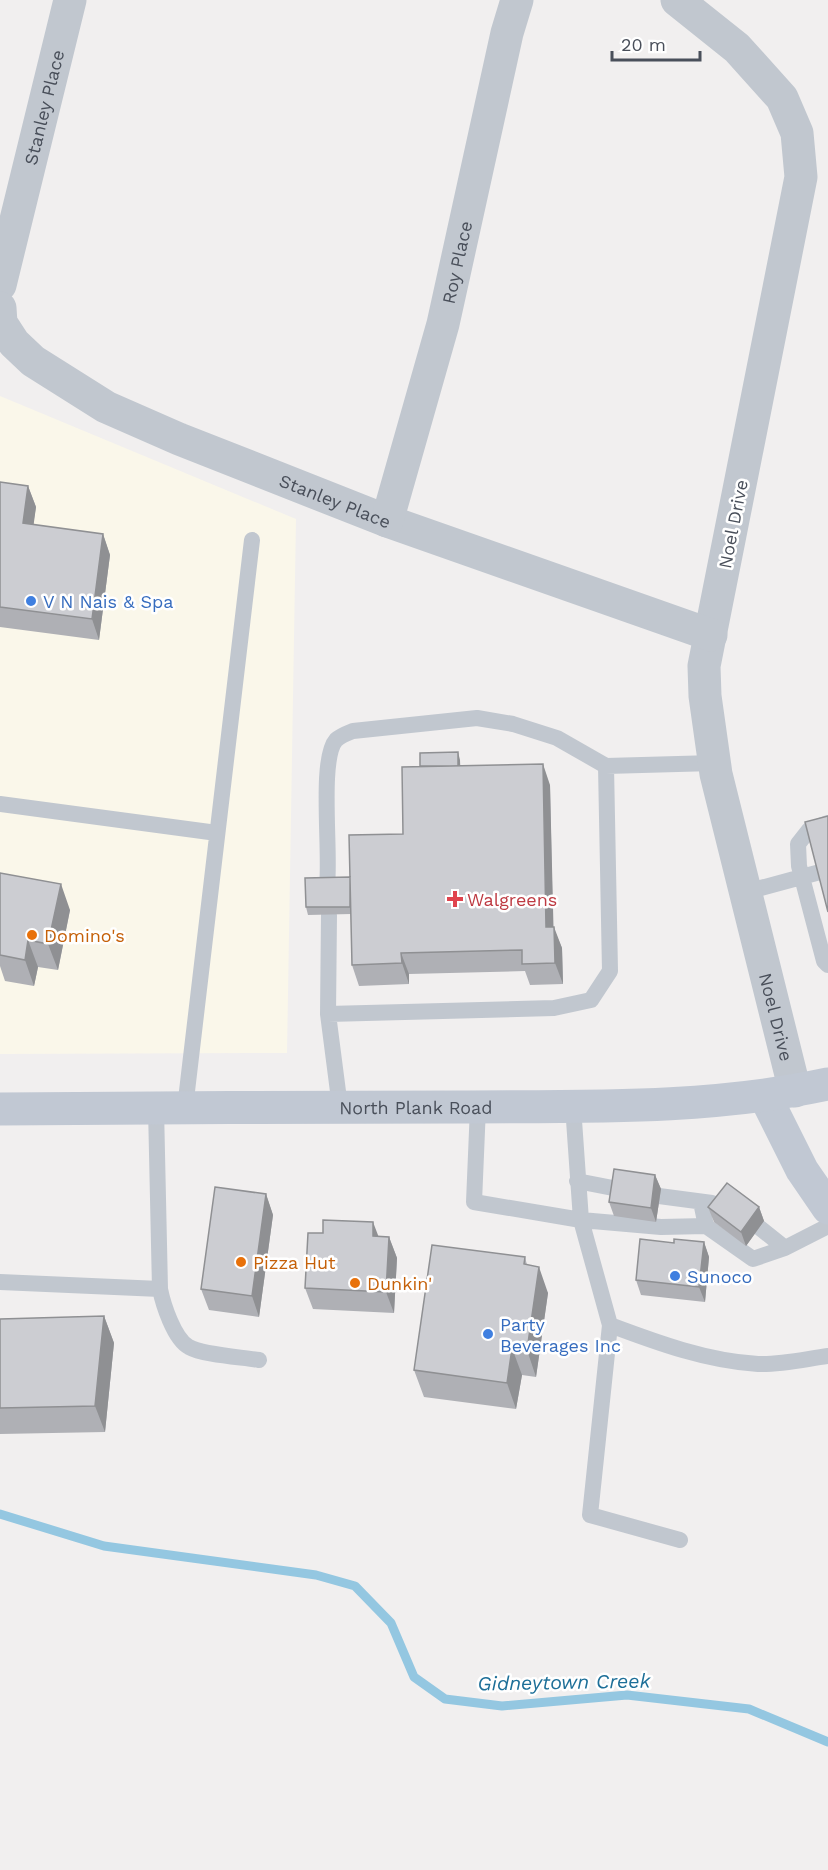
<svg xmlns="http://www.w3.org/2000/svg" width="828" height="1870" font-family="'Work Sans',sans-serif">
<rect width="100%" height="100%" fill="#f1efef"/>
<path fill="#faf7ea" d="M 0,396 L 296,519 L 287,1053 L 0,1054 Z"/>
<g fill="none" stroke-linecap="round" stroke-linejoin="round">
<path stroke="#94c7e1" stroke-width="9" d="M 0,1514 L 104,1546 L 316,1575 L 355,1586 L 391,1623 L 414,1677 L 445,1699 L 502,1706 L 627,1695 L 749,1709 L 828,1742"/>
<path stroke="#c1c7cf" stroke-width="16" d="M 0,804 L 217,833
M 828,823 L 809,830 L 798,844 L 799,866 L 824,961 L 828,965
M 327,885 C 331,853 319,759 336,740 C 340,736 348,733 353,731 L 477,718 L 513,724 L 557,738 L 606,766
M 746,892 L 820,872
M 328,1014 L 329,915
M 573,1106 L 581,1220 L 661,1227 L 706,1226
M 340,1107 L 328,1014 L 554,1008 L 591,1000 L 610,971 L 606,766 L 714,763
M 478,1107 L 474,1202 L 581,1220 L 610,1325 C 658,1343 707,1361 758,1364 C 781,1365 806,1359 828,1356
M 156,1108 L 160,1289 C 163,1304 174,1339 189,1347 C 203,1355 241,1357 259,1360
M 185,1108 L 252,540
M 577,1181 L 618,1189
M 659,1196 L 712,1203
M 701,1202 L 706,1226 L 753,1259 L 785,1248
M 760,1228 L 785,1248 L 828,1226
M 0,1282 L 160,1289
M 610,1325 L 590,1515 L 680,1540"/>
<g stroke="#c1c7cf" stroke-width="33">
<path id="s1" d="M 677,0 L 737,48 L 782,98 L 797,133 L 801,177 L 704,666 L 705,696 L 716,774 L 795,1091"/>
<path id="s2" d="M 0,285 L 70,0"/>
<path id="s3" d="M 0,308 L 1,323 L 14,343 L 33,361 L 106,407 L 179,439 L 387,521 L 711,635"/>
<path id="s4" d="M 387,521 L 443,324 L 507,33 L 517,0"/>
</g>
<g stroke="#c1c8d3" stroke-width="33">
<path d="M 765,1096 L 802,1170 L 828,1208"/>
<path id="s5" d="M 0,1109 C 153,1108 305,1107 458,1107 C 581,1106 707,1110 828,1084"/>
</g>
</g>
<path fill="#afb0b5" d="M 0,482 L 28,486 L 36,507 L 33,525 L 103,534 L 110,555 L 99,640 L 0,627 Z
M 460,760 L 460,766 L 550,785 L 553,927 L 562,948 L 563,984 L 530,985 L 525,971 L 409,974 L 409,984 L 359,986 L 352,965 L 351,914 L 308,915 L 306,907 L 350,877 L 403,834 L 420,766 Z
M 0,873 L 70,910 L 58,970 L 38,967 L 34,986 L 5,981 L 0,966 Z
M 655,1175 L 661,1189 L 656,1222 L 614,1216 L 609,1202 Z
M 266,1194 L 273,1215 L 259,1317 L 209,1310 L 201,1289 Z
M 708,1207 L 759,1207 L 764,1221 L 746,1246 L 714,1222 Z
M 378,1236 L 389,1237 L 397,1258 L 394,1313 L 313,1309 L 305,1288 Z
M 704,1242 L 709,1257 L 705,1302 L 641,1295 L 636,1280 L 674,1243 Z
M 525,1257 L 527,1265 L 548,1293 L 536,1377 L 522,1375 L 516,1409 L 424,1397 L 414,1370 Z
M 104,1316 L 114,1343 L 105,1432 L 0,1434 L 0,1319 Z"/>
<path fill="#8f9093" d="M 28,486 L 36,507 L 31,544 L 23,523 Z
M 103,534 L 110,555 L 99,640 L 92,619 Z
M 458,752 L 460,760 L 461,786 L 458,779 Z
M 543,764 L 550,785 L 554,948 L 546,927 Z
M 61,884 L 70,910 L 58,970 L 48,944 Z
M 554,927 L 562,948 L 563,984 L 555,963 Z
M 28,940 L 38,967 L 34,986 L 25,960 Z
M 401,953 L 409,974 L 409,984 L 402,963 Z
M 655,1175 L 661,1189 L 656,1222 L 651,1208 Z
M 266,1194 L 273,1215 L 259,1317 L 252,1296 Z
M 759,1207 L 764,1221 L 746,1246 L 741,1232 Z
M 373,1222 L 381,1243 L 373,1236 Z
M 389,1237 L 397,1258 L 394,1313 L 386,1292 Z
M 704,1242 L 709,1257 L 705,1302 L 699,1287 Z
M 539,1267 L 548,1293 L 536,1377 L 527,1350 Z
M 104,1316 L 114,1343 L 105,1432 L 95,1406 Z
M 512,1348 L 522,1375 L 516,1409 L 507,1383 Z"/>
<path fill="#cccdd2" stroke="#8f9093" stroke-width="1.5" d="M 0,482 L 28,486 L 23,523 L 103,534 L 92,619 L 0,607 Z
M 458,752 L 458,766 L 420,766 L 420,753 Z
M 543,764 L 546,927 L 554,927 L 555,963 L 522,964 L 522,950 L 401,953 L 402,963 L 352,965 L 349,835 L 403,834 L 402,767 Z
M 828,816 L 828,912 L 805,822 Z
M 0,873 L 61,884 L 48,944 L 28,940 L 25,960 L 0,955 Z
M 350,877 L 350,907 L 306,907 L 305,878 Z
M 614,1169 L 655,1175 L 651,1208 L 609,1202 Z
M 727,1183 L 759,1207 L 741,1232 L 708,1207 Z
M 215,1187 L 266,1194 L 252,1296 L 201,1289 Z
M 323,1220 L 373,1222 L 373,1236 L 389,1237 L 386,1292 L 305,1288 L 308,1233 L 323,1233 Z
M 640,1239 L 674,1243 L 674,1239 L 704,1242 L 699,1287 L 636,1280 Z
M 432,1245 L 525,1257 L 524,1264 L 539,1267 L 527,1350 L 512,1348 L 507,1383 L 414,1370 Z
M 104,1316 L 95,1406 L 0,1408 L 0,1319 Z"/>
<g fill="#3f7fe0" stroke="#fff" stroke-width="2">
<circle cx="31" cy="601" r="6"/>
<circle cx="675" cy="1276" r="6"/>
<circle cx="488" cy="1334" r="6"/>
</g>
<path fill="#e0444e" stroke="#fff" stroke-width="2" d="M452 890h6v6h6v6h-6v6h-6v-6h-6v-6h6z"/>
<g fill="#e8710a" stroke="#fff" stroke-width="2">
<circle cx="32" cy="935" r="6"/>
<circle cx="241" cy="1262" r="6"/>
<circle cx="355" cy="1283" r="6"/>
</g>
<g text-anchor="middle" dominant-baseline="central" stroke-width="5" stroke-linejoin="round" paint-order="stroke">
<g font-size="18" fill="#494f5a" stroke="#fff">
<text stroke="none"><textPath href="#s2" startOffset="183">Stanley Place</textPath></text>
<text stroke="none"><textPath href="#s4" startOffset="268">Roy Place</textPath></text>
<text stroke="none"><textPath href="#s3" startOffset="399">Stanley Place</textPath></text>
<text transform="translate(733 524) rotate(-79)">Noel Drive</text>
<text stroke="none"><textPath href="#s1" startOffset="1084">Noel Drive</textPath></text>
<text stroke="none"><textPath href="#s5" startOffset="416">North Plank Road</textPath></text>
</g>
<g font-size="18" fill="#366cbe" stroke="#fff" text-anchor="start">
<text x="43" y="601">V N Nais &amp; Spa</text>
<text x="687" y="1276">Sunoco</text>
<text x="500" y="1324">Party<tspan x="500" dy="21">Beverages Inc</tspan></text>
</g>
<g font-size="18" fill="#be3a42" stroke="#fff" text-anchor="start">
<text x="467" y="899">Walgreens</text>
</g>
<g font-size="18" fill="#c56008" stroke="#fff" text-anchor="start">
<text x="44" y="935">Domino's</text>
<text x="253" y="1262">Pizza Hut</text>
<text x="367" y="1283">Dunkin'</text>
</g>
<g font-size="20" font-style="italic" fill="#1d6f98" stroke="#fff">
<text transform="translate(564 1682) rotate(-1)">Gidneytown Creek</text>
</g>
</g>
<path d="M612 51v9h88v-9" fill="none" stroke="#494f5a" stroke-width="3"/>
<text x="621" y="51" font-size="18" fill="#494f5a" stroke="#ffffff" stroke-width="4.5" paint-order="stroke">20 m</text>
</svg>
